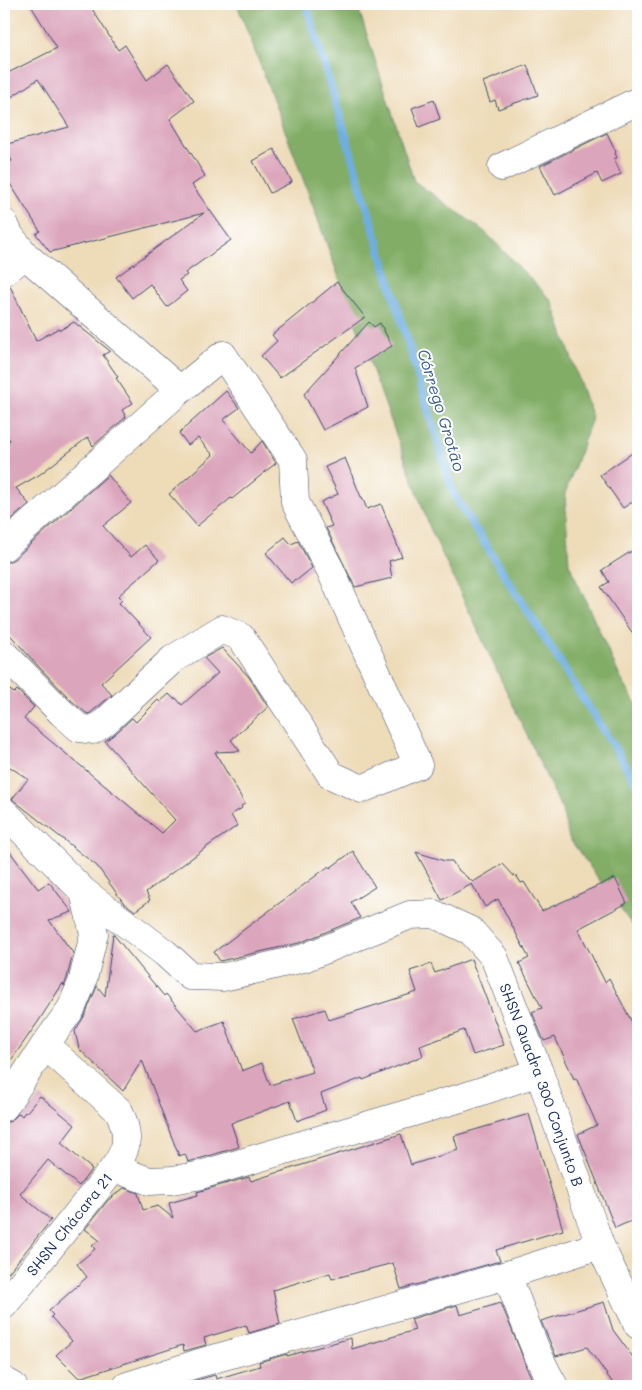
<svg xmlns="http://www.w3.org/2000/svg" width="642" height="1390" font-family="Mali,sans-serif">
<rect width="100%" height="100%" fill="#fff"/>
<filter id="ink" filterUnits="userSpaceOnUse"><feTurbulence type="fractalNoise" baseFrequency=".02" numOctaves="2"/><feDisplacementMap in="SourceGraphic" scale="10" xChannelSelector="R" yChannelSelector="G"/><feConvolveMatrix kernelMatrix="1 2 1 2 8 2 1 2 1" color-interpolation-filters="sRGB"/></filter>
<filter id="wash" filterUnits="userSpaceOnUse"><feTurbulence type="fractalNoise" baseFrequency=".0096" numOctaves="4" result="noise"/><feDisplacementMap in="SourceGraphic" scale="20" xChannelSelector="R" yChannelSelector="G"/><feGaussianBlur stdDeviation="1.12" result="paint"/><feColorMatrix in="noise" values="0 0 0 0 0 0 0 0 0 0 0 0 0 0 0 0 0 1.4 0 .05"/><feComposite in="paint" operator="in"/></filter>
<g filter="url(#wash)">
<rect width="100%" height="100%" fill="#eedcb9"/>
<path fill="#82ad66" stroke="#4e6e62" d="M 237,4 L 357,4 L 414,181 L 484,231 L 552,301 L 592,418 L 565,494 L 569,564 L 620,677 L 638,707 L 638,933 L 569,838 L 562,810 L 430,528 L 298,165 Z"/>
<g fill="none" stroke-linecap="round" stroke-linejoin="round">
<path stroke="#6eaee1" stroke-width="8" d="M 306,4 L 454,495 L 638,785"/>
</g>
<g id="blocks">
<path fill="#dba5bc" d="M 30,4 L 89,4 L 118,50 L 125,45 L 147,80 L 168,64 L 194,101 L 170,119 L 205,176 L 192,185 L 231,240 L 185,273 L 187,275 L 179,280 L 187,291 L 167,307 L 150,284 L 132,298 L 116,277 L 204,213 L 50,252 L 36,234 L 40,231 L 4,174 L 4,166 L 12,161 L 4,145 L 69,127 L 38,79 L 4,102 L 4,75 L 57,48 Z
M 527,65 L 538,95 L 498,109 L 495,100 L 490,102 L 483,82 Z
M 434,100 L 440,119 L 419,127 L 412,108 Z
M 607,133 L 616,152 L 615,153 L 617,158 L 614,159 L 621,174 L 602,183 L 597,173 L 555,195 L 540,166 Z
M 274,149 L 292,182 L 270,193 L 253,161 Z
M 337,282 L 365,317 L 280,378 L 261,356 L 277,341 L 272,335 Z
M 10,286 L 36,341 L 59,328 L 60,330 L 74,322 L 110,351 L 103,355 L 118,377 L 116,378 L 133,403 L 122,410 L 126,417 L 93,446 L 88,437 L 39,475 L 16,488 L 29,504 L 4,526 L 4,445 L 10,440 L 4,433 L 4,287 Z
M 369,322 L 374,327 L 380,323 L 392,346 L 355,368 L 368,407 L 323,430 L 304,394 Z
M 226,391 L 239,408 L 223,420 L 251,453 L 262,441 L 276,463 L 232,499 L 231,498 L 197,526 L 169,494 L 213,455 L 198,438 L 188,445 L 179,433 Z
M 638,449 L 638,498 L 623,508 L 600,475 Z
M 345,458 L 361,497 L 362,497 L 367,509 L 381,504 L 402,557 L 389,561 L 392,578 L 355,587 L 326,528 L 332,526 L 321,502 L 338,494 L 325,467 Z
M 108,475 L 131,503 L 103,526 L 131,557 L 145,545 L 159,560 L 118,596 L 122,600 L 119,603 L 151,637 L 101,683 L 112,695 L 89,714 L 86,713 L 73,702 L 38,666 L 4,628 L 4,562 L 8,562 L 14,559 Z
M 285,537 L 291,544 L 298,541 L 312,568 L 297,580 L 295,579 L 291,583 L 266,553 Z
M 638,547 L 638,641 L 601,587 L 609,582 L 602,570 Z
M 222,648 L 249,677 L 268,707 L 231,740 L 240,751 L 215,752 L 245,804 L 241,806 L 242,808 L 231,815 L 237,826 L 208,846 L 146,892 L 150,900 L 135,911 L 123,902 L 97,866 L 12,799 L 28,779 L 4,763 L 4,686 L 14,693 L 17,690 L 34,707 L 24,719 L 162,833 L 175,820 L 105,741 L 116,733 L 132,718 L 136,722 L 158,700 L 160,702 L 169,694 L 174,699 L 176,698 L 182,705 L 218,673 L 204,658 Z
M 4,844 L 38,889 L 49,882 L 72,912 L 49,920 L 73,953 L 67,978 L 64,986 L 63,983 L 38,1022 L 4,1070 Z
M 353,851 L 375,887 L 351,902 L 360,918 L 299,943 L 220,961 L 214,952 L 329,866 L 330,868 Z
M 416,852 L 445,861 L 452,861 L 457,869 L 473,882 L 503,864 L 514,876 L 516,875 L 521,883 L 524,882 L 542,911 L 615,878 L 627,903 L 578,929 L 605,982 L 609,978 L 638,1034 L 638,1218 L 615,1228 L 578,1134 L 597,1125 L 576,1078 L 574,1079 L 555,1037 L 544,1041 L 532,1012 L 542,1008 L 519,963 L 529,958 L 498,899 L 485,907 L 472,884 L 442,900 Z
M 113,934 L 164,996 L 166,994 L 197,1031 L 224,1021 L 242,1071 L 262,1063 L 270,1085 L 313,1072 L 293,1019 L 325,1009 L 329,1020 L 417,992 L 410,971 L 431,964 L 435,973 L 471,959 L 504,1045 L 473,1055 L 464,1030 L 420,1046 L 423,1056 L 363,1080 L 362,1078 L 321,1094 L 326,1110 L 297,1121 L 290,1101 L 231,1123 L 239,1147 L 188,1162 L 185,1154 L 179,1156 L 142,1060 L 123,1091 L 79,1049 L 75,1031 L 85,1015 L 97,986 L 105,996 Z
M 40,1096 L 75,1125 L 61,1143 L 92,1169 L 79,1186 L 48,1160 L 20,1194 L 51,1220 L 4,1278 L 4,1123 L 11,1121 L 19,1113 L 22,1116 L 25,1112 L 26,1113 Z
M 529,1114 L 563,1230 L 496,1250 L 500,1261 L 401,1289 L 393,1263 L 332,1279 L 330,1273 L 273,1290 L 280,1324 L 249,1333 L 246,1325 L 204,1338 L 206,1345 L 184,1351 L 183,1345 L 79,1378 L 56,1355 L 72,1341 L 51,1317 L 53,1315 L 49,1311 L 87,1277 L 77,1264 L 95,1249 L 92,1246 L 99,1240 L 85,1229 L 108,1200 L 124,1188 L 138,1193 L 143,1210 L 158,1206 L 173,1218 L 169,1203 L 198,1195 L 197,1192 L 249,1177 L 251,1181 L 401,1134 L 411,1165 L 458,1150 L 454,1136 Z
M 604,1302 L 613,1330 L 638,1364 L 638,1386 L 615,1386 L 587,1347 L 556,1356 L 541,1321 Z
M 501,1303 L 526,1365 L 525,1365 L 536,1386 L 194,1386 L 193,1381 L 215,1375 L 216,1379 L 260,1366 L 259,1362 L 287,1354 L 287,1356 L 351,1338 L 352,1349 L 415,1330 L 411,1319 L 457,1305 L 460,1315 Z"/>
</g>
</g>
<g filter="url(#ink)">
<use href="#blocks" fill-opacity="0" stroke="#3b496c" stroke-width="1"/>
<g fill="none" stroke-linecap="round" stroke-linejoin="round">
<g stroke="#3b496c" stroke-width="29">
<g id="minor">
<path d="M 502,167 L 638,101"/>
<path d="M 4,223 L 10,236 L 25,255 L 180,390"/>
<path d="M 4,272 L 25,255"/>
<path d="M 4,547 L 180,390 L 223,355 L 293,460 L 295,502 L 330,569 L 418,765 L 362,789 L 331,775 L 241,637 L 222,629 L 173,659 L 105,722 L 93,730 L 79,728 L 62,713 L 4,654"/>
<path id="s1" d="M 4,812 L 84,892 L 165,953 L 190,976 L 224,977 L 304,958 L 410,915 L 434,914 L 471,931 L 494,957 L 539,1072 L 600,1245 L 638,1325"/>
<path d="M 4,1107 L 45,1045 L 71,1009 L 82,983 L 94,934 L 84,892"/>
<path d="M 114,1168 L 149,1181 L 172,1180 L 197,1176 L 464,1097 L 539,1072"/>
<path d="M 507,1275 C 522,1312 534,1352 554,1386"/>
<path id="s2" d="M 4,1305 L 114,1168 C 118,1162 122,1156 124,1150 C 129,1137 124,1122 119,1111 L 45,1045"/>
<path d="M 4,1381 L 13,1386"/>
<path d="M 127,1386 L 196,1364 L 507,1275 L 600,1245"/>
</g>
</g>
<use href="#minor" stroke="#fff" stroke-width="28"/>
</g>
</g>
<g text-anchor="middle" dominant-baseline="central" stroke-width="4" stroke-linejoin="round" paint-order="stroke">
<g font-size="15" fill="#1b2f5e" stroke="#fff">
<text stroke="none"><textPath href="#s1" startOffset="715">SHSN Quadra 300 Conjunto B</textPath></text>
<text stroke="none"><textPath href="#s2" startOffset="104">SHSN Chácara 21</textPath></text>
</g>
<g font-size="16" font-style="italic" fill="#385b8c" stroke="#fff">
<text transform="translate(442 410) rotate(73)">Córrego Grotão</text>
</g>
</g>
<rect width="642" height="1390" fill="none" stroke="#fff" stroke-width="20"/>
</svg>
